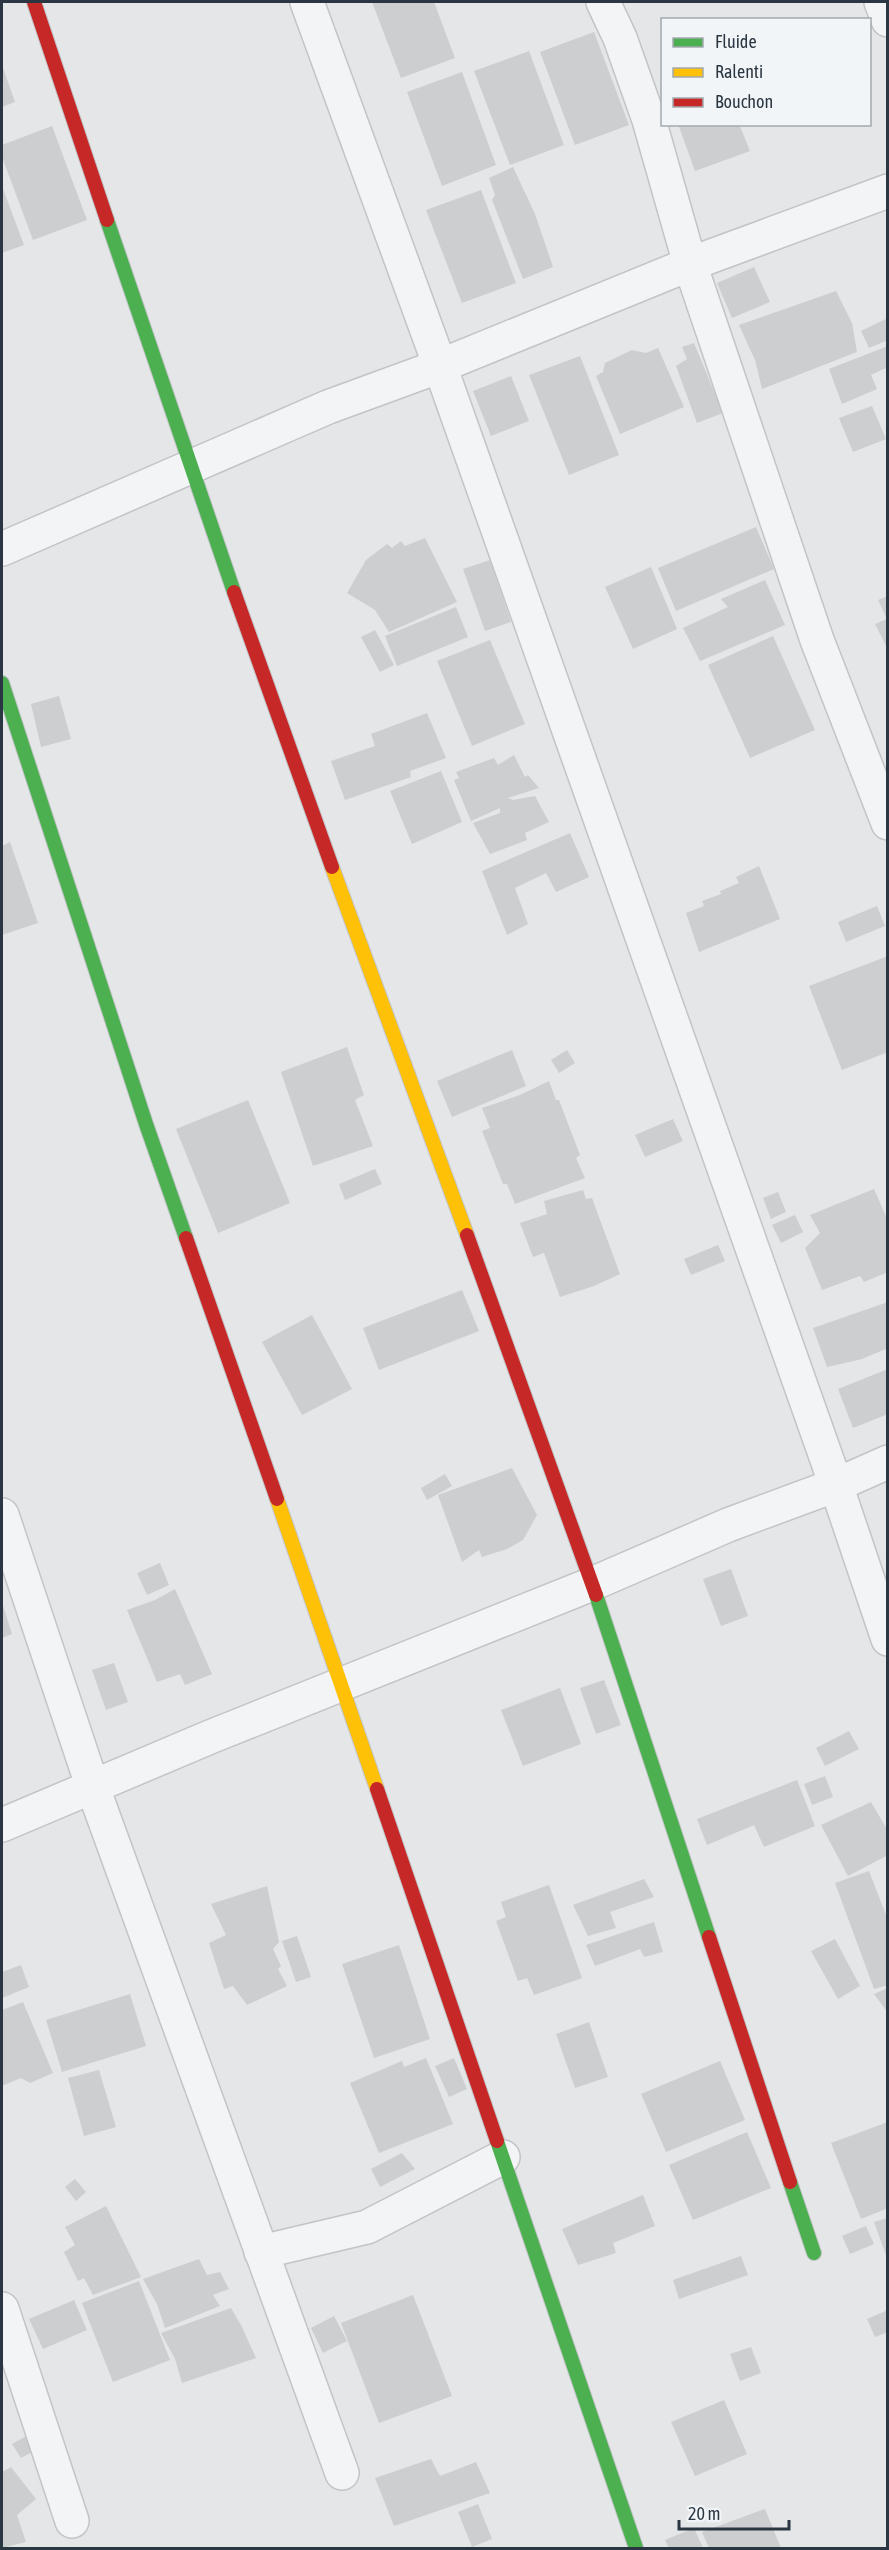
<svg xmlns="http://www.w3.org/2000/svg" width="889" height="2550" font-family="'Asap Condensed',sans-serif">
<rect width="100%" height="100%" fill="#e4e6e8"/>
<path fill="#ccced0" d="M 372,2 L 434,2 L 455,58 L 401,78 Z
M 594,32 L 629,125 L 575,145 L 540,52 Z
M 529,51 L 564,145 L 510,165 L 474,71 Z
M 2,65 L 15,102 L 2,107 Z
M 462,72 L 496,165 L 442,186 L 407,92 Z
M 678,124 L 739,124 L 750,151 L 695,171 Z
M 52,126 L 87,220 L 33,240 L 2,157 L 2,145 Z
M 513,167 L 535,214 L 553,267 L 523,279 L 492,200 L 495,195 L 489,178 Z
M 2,186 L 24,245 L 2,253 Z
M 481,190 L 516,283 L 462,303 L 426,210 Z
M 754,267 L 770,302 L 732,318 L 717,283 Z
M 836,291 L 852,323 L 857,352 L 762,389 L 755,360 L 739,325 Z
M 888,318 L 888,340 L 869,348 L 861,331 Z
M 694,343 L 723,413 L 697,423 L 676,366 L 687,359 L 682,347 Z
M 888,346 L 888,367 L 871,375 L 877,389 L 842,404 L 829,369 Z
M 658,348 L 684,407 L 620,434 L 596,376 L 603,372 L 605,363 L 632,350 L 646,353 Z
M 580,356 L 619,455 L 569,475 L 529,375 Z
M 511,376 L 529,421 L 491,436 L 473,391 Z
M 872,406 L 886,439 L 853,452 L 839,418 Z
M 756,527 L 774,569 L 676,611 L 658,568 Z
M 425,538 L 457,602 L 389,632 L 375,610 L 347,593 L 366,560 L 387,544 L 392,548 L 401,541 L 405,546 Z
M 490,560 L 511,622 L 485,631 L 463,569 Z
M 651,567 L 677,629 L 633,649 L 605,587 Z
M 765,580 L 785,625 L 700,661 L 683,628 L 728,607 L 721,599 Z
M 888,596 L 888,650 L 875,624 L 887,619 L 878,600 Z
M 456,607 L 468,637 L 397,666 L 385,636 Z
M 375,630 L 394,665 L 380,672 L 361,637 Z
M 773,636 L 815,730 L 750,758 L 708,665 Z
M 490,640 L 525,724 L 472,746 L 437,661 Z
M 59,696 L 71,739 L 41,747 L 31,704 Z
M 427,713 L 446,758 L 410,771 L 411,777 L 345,800 L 331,761 L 375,746 L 371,734 Z
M 514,755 L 525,777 L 528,775 L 539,788 L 508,798 L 513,800 L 535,796 L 549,822 L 525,833 L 527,840 L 490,854 L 473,823 L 500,813 L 500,808 L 471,821 L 454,780 L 459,778 L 456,772 L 494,758 L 498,765 Z
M 441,771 L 462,822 L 412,844 L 390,791 Z
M 570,833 L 589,877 L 556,892 L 546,873 L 515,888 L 528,924 L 507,935 L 482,871 Z
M 10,842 L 38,923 L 2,935 L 2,846 Z
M 759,866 L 780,919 L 699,952 L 686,913 L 704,906 L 702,901 L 721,894 L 720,891 L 739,883 L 736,877 Z
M 877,906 L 885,926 L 846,942 L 838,922 Z
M 888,956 L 888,1052 L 842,1070 L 809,986 Z
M 347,1047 L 364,1095 L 355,1100 L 373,1146 L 313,1166 L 281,1072 Z
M 512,1050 L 526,1086 L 452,1117 L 437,1081 Z
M 567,1050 L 575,1063 L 559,1073 L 551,1060 Z
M 549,1081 L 556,1100 L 559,1100 L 580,1155 L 576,1158 L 585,1178 L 515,1204 L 507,1184 L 503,1184 L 482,1131 L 490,1128 L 482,1108 L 520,1095 Z
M 248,1100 L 290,1203 L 218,1233 L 176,1129 Z
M 673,1119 L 683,1141 L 645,1157 L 635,1135 Z
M 375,1169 L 382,1184 L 345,1200 L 339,1184 Z
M 874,1189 L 888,1221 L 888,1272 L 864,1282 L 860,1276 L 822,1290 L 805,1248 L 820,1233 L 810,1215 Z
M 583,1190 L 586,1199 L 592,1198 L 620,1274 L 594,1286 L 560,1297 L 544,1253 L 533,1257 L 520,1223 L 547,1214 L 544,1201 Z
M 778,1192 L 786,1212 L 771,1219 L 763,1198 Z
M 795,1215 L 803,1232 L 781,1243 L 772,1225 Z
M 718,1245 L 725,1261 L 691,1275 L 684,1259 Z
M 462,1290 L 479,1331 L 379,1370 L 363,1328 Z
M 888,1302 L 888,1348 L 862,1359 L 827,1367 L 813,1328 Z
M 312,1315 L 352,1389 L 302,1415 L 262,1342 Z
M 888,1369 L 888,1414 L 853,1428 L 838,1389 Z
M 512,1468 L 537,1515 L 523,1540 L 507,1549 L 482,1557 L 479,1550 L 462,1562 L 438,1495 Z
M 445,1474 L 452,1486 L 427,1500 L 421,1488 Z
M 160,1563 L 169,1585 L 147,1595 L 137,1573 Z
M 731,1569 L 748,1616 L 721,1626 L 703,1579 Z
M 175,1589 L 212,1674 L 185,1685 L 180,1674 L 157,1682 L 127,1610 L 155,1600 Z
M 2,1602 L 12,1634 L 2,1638 Z
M 114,1663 L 128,1702 L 106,1710 L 92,1670 Z
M 604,1680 L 621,1725 L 596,1734 L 580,1688 Z
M 560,1688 L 581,1744 L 523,1766 L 501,1710 Z
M 849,1731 L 859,1749 L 825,1766 L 816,1748 Z
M 825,1776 L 833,1797 L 812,1805 L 804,1784 Z
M 797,1780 L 815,1826 L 764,1847 L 754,1825 L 707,1845 L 697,1819 Z
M 871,1802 L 888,1831 L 888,1855 L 848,1876 L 821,1825 Z
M 869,1871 L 888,1920 L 888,1985 L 874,1989 L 835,1883 Z
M 644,1879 L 654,1897 L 610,1912 L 616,1928 L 588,1936 L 573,1905 Z
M 549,1885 L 582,1978 L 534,1995 L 527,1978 L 518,1981 L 496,1921 L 506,1917 L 501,1902 Z
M 267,1886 L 279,1942 L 273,1949 L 281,1966 L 278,1969 L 287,1986 L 247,2005 L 233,1986 L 224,1989 L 209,1943 L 226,1935 L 211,1904 Z
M 654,1922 L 663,1952 L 644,1957 L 640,1949 L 595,1966 L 586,1945 Z
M 297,1936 L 311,1977 L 296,1982 L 282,1941 Z
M 835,1939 L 860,1986 L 838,1999 L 811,1951 Z
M 399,1945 L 430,2039 L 374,2058 L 342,1964 Z
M 21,1965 L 29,1987 L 2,1998 L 2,1972 Z
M 888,1988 L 888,2013 L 874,1994 Z
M 130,1994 L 146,2046 L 62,2072 L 46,2020 Z
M 23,2002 L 53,2073 L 30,2083 L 21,2078 L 2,2086 L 2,2010 Z
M 589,2022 L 608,2077 L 575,2088 L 556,2034 Z
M 426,2058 L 453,2124 L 379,2153 L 350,2083 L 402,2061 L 404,2067 Z
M 454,2058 L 467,2089 L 449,2097 L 435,2066 Z
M 720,2061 L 745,2120 L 666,2152 L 641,2094 Z
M 99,2070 L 116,2127 L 84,2136 L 68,2078 Z
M 888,2122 L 888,2208 L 861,2219 L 831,2143 Z
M 747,2132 L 771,2188 L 693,2220 L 669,2165 Z
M 402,2153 L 415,2169 L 380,2187 L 371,2169 Z
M 75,2179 L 86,2192 L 76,2201 L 65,2187 Z
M 643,2195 L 655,2226 L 613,2243 L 616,2253 L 578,2265 L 562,2229 Z
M 106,2206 L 141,2277 L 93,2295 L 84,2278 L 78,2281 L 64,2252 L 75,2245 L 65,2227 Z
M 888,2218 L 888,2258 L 887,2258 L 874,2222 Z
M 866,2226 L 874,2244 L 850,2254 L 842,2236 Z
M 741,2256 L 748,2275 L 679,2299 L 673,2280 Z
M 199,2259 L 207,2275 L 220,2272 L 229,2289 L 213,2295 L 220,2306 L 165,2328 L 157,2304 L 143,2279 Z
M 139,2281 L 170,2360 L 113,2382 L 82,2303 Z
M 413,2295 L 452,2396 L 379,2423 L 341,2323 Z
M 74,2300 L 87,2330 L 43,2349 L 29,2319 Z
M 231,2308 L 241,2325 L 256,2358 L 182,2383 L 175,2359 L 161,2333 Z
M 888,2310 L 888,2332 L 875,2337 L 867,2319 Z
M 334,2316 L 347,2341 L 323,2353 L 311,2328 Z
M 751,2347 L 761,2373 L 740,2381 L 730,2354 Z
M 724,2400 L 747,2454 L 695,2476 L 671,2422 Z
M 28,2435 L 36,2450 L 21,2458 L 12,2444 Z
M 431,2459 L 440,2476 L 476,2462 L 490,2493 L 394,2526 L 375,2478 Z
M 11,2467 L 36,2499 L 17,2515 L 26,2542 L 2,2548 L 2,2472 Z
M 478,2504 L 492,2539 L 472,2547 L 458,2512 Z
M 765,2509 L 781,2548 L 709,2548 L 702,2532 Z
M 694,2528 L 703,2548 L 669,2548 L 665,2540 Z"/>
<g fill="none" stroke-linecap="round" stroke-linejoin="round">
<g stroke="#c2c4c6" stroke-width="36">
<path id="street" d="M 307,2 L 440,366 L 836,1485 L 888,1639
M 603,2 L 620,38 L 649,120 L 690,264 L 817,640 L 888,823
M 881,2 L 888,20
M 2,549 L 328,407 L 440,366 L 690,264 L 888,191
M 2,1515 L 93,1788 L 342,2473
M 2,1825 L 210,1737 L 592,1584 L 728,1525 L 836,1485 L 888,1462
M 261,2252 L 367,2227 L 503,2157
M 2,2309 L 72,2521"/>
</g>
<g stroke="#c2c4c6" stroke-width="16">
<path id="fast" d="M 107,220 L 234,592
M 2,683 L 146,1124 L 186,1238
M 596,1595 L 709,1937
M 497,2141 L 636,2548
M 790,2182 L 814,2253"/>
</g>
<g stroke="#c2c4c6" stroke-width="16">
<path id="slow" d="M 332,867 L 467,1235
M 277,1499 L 377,1789"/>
</g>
<g stroke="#c2c4c6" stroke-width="16">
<path id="jam" d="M 34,2 L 107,220
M 234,592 L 332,867
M 467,1235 L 596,1595
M 186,1238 L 277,1499
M 377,1789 L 497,2141
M 709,1937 L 790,2182"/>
</g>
<use href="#street" stroke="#f3f4f6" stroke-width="33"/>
<use href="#fast" stroke="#4caf50" stroke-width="14"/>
<use href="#slow" stroke="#ffc107" stroke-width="14"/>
<use href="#jam" stroke="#c62828" stroke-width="14"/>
</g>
<rect width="889" height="2550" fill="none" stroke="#2a3642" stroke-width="6"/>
<rect x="661" y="18" width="210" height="108" fill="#f2f5f8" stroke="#a2a9af" stroke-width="1.5"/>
<rect x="673" y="38" width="30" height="9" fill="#4caf50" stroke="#a2a9af" stroke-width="1.5"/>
<text x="715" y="48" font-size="18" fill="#2a3642">Fluide</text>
<rect x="673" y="68" width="30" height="9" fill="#ffc107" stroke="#a2a9af" stroke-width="1.5"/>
<text x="715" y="78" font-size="18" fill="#2a3642">Ralenti</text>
<rect x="673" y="98" width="30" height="9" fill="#c62828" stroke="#a2a9af" stroke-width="1.5"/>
<text x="715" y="108" font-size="18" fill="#2a3642">Bouchon</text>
<path d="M679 2520v9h110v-9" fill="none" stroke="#2a3642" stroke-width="3"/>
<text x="688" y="2520" font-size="18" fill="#2a3642" stroke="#f2f5f8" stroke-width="4.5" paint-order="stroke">20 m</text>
</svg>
